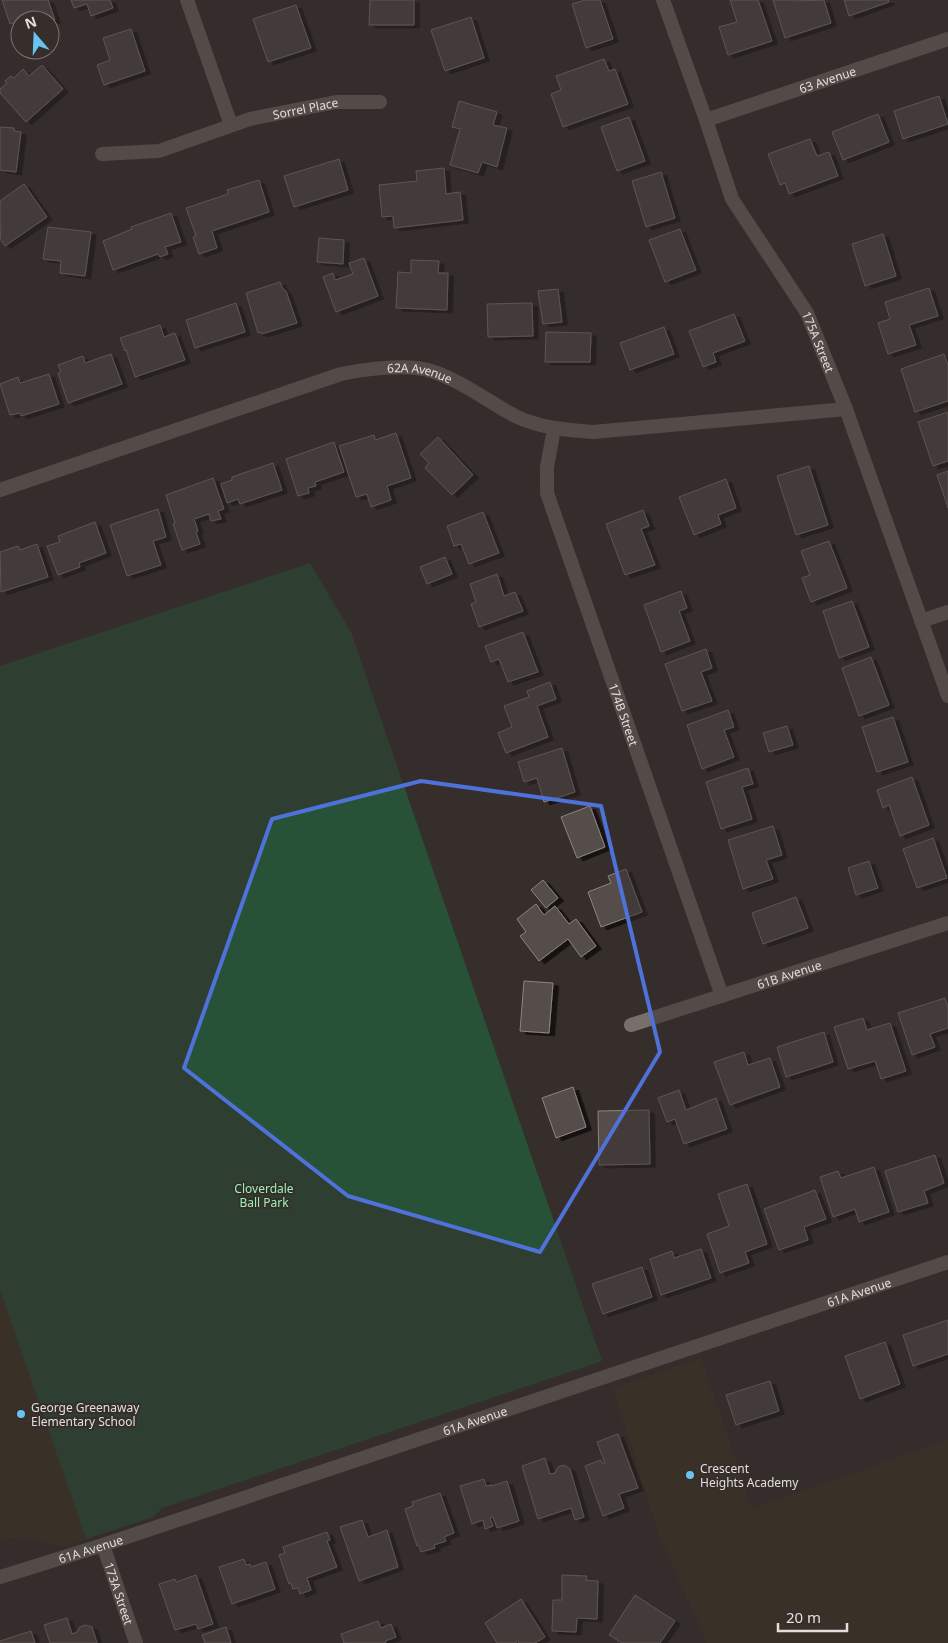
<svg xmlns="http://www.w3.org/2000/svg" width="948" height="1643" font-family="'Noto Sans',sans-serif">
<defs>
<filter id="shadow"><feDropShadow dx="5.5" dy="3" stdDeviation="0" flood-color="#0009"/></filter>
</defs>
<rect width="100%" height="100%" fill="#352e2b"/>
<path fill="#3f3625" d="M 0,1290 L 86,1539 L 63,1546 L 56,1546 L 24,1537 L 0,1539 Z
M 701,1358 L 752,1509 L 948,1440 L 948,1643 L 707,1643 L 660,1537 L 613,1388 Z"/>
<path fill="#275237" d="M 310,563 L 351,632 L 602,1361 L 162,1508 L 153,1517 L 86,1539 L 0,1290 L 0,666 Z"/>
<path fill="#554d4a" stroke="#8e8481" filter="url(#shadow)" d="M 2,0 L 48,0 L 55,20 L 50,22 L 50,20 L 37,20 L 36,15 L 10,24 Z
M 71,0 L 110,0 L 113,8 L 91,16 L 87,4 L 74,8 Z
M 370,0 L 414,0 L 414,25 L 369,25 Z
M 585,0 L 600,0 L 613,39 L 586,48 L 572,4 Z
M 730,0 L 758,0 L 772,41 L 728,55 L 719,27 L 737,22 Z
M 773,0 L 795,0 L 795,1 L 824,0 L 831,23 L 785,38 Z
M 844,0 L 888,0 L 889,2 L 849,16 Z
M 296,5 L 311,48 L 268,62 L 253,19 Z
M 471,17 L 484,58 L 445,71 L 431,30 Z
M 131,29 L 145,71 L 104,85 L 97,65 L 110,60 L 103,38 Z
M 604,59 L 609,71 L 615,69 L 628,104 L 563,127 L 551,94 L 561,90 L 556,76 Z
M 42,65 L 63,89 L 26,122 L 0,93 L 0,89 L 7,83 L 5,81 L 11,76 L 14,78 L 23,69 L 29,76 Z
M 939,96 L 948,124 L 903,139 L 894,111 Z
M 459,101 L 497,112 L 493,125 L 507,128 L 497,167 L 482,162 L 478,173 L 450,165 L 460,129 L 452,127 Z
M 878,114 L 889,142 L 843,160 L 832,132 Z
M 629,117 L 645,161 L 617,171 L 601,127 Z
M 0,127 L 14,128 L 14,131 L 21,132 L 16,172 L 0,170 Z
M 810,139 L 817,156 L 829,152 L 838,176 L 789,194 L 785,183 L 780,185 L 768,154 Z
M 339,159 L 348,190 L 294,207 L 284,176 Z
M 444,168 L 446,194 L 460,192 L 463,220 L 394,228 L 393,216 L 382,217 L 379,185 L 417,181 L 416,171 Z
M 661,172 L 675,218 L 646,227 L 632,181 Z
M 259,180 L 269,212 L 212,231 L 217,248 L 199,254 L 193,237 L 196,236 L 186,208 L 228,194 L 227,190 Z
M 24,184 L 47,217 L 5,246 L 0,239 L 1,228 L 0,226 L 0,201 Z
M 171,213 L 181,242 L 165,247 L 168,254 L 160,257 L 158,254 L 113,270 L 103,241 L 132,229 L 131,227 Z
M 48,227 L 91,232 L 85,276 L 60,273 L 61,261 L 43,259 Z
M 680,229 L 696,270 L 665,282 L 649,240 Z
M 883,234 L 896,276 L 865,286 L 852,244 Z
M 319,238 L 344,240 L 343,264 L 317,262 Z
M 364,258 L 378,296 L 336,312 L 323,277 L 333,273 L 335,280 L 353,274 L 349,263 Z
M 411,260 L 439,261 L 438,273 L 448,273 L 447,310 L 396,308 L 398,272 L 411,273 Z
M 280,282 L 283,289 L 286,291 L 297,323 L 262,334 L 261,332 L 258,333 L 246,293 Z
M 929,288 L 938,316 L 909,325 L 916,345 L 888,354 L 878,323 L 890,319 L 885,302 Z
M 558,289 L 562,322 L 543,324 L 538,291 Z
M 236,303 L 245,332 L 195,348 L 186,320 Z
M 532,303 L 533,336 L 488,337 L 487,304 Z
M 734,314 L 745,341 L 713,353 L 716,362 L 703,367 L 689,331 Z
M 160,325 L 164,337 L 175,333 L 185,360 L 135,377 L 126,350 L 125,351 L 120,338 Z
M 664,327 L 674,354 L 630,370 L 620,343 Z
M 546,332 L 591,333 L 590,362 L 545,362 Z
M 111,354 L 122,384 L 68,403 L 58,373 L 61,372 L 58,365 L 83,356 L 85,363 Z
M 944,354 L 948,365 L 948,401 L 915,412 L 901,369 Z
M 49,374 L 59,404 L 21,416 L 20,413 L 10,415 L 0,384 L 18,377 L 20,383 Z
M 948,412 L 948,461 L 933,466 L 918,422 Z
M 396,433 L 411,478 L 387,486 L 391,500 L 371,507 L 367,494 L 356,497 L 339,446 L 374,435 L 375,440 Z
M 438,437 L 473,475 L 452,495 L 425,468 L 429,463 L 420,454 Z
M 334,442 L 344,472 L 315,482 L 316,486 L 308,488 L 309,493 L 298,496 L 286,459 Z
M 273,463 L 282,490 L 240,504 L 238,499 L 227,503 L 221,484 L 232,480 L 232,477 Z
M 809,466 L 828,525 L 796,535 L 777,476 Z
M 948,471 L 948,508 L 937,475 Z
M 213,478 L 224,509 L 218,511 L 221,519 L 211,521 L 209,514 L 194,519 L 198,531 L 196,532 L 200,544 L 182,550 L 173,524 L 175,523 L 166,495 Z
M 726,479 L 736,508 L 718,515 L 721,524 L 694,535 L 679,497 Z
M 158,509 L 166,537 L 153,541 L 161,565 L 127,576 L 110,525 Z
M 643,510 L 649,526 L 641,529 L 655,565 L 625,575 L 606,524 Z
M 483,512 L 499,553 L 469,564 L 461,544 L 454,546 L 447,526 Z
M 95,522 L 106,553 L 79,563 L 80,567 L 58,575 L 47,546 L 60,542 L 58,536 Z
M 829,541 L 847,588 L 811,602 L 802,578 L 810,575 L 801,551 Z
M 37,544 L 48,577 L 1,592 L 0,552 L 18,546 L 20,550 Z
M 445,557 L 452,574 L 427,584 L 420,567 Z
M 497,574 L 504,596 L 515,592 L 523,611 L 479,627 L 471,604 L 476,602 L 470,584 Z
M 681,591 L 687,608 L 679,611 L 690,641 L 661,652 L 644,605 Z
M 852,601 L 869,647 L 839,658 L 823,611 Z
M 523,632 L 538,672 L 508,682 L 499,659 L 491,662 L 485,646 Z
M 706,649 L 712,668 L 701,672 L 712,701 L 682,711 L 665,664 Z
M 871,657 L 889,705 L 859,716 L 842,668 Z
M 550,682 L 556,699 L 537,706 L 548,737 L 506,753 L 498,733 L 512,727 L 504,706 L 529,697 L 527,691 Z
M 728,710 L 734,727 L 724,730 L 734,757 L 702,769 L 687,725 Z
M 893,717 L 908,762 L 877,772 L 862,727 Z
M 787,726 L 793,745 L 769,752 L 763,733 Z
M 562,748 L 575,792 L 544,802 L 537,778 L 524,782 L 518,762 Z
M 748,768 L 753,784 L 742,787 L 752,819 L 721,829 L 706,782 Z
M 912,777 L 929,825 L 900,836 L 889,805 L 883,808 L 877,790 Z
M 590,806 L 605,847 L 577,858 L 561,817 Z
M 773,826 L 782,855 L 766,860 L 773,879 L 743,889 L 728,840 Z
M 933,838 L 947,878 L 917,888 L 903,849 Z
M 869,861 L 878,888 L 856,895 L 848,868 Z
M 626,869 L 642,912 L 601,927 L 588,892 L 611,883 L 608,876 Z
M 543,880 L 558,898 L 546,908 L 531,890 Z
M 796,897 L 808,928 L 763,944 L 752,913 Z
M 536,904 L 544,915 L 555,906 L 569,924 L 576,919 L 596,946 L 581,957 L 568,939 L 539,961 L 520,936 L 526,932 L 517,919 Z
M 524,981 L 553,983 L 549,1033 L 520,1031 Z
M 945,998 L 948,1007 L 948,1028 L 930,1034 L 935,1047 L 912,1055 L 898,1013 Z
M 863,1018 L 867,1030 L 890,1023 L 906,1071 L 881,1079 L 875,1061 L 848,1069 L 834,1027 Z
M 824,1032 L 833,1062 L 786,1077 L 777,1047 Z
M 744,1052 L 748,1065 L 770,1058 L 780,1087 L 730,1105 L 714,1062 Z
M 573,1087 L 586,1127 L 556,1138 L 542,1098 Z
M 679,1090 L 686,1110 L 716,1098 L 727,1129 L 684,1144 L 675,1119 L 667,1122 L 658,1098 Z
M 649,1110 L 650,1164 L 599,1165 L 598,1111 Z
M 935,1155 L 944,1183 L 924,1191 L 928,1203 L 898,1212 L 885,1171 Z
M 874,1167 L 889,1212 L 859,1222 L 855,1209 L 833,1217 L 820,1177 L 838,1171 L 841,1178 Z
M 747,1184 L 767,1244 L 745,1252 L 749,1263 L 720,1273 L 707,1234 L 729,1226 L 718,1194 Z
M 815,1190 L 826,1219 L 804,1227 L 808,1240 L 779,1250 L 764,1209 Z
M 701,1249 L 711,1278 L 661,1295 L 650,1259 L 672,1251 L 674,1258 Z
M 642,1267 L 652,1297 L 603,1314 L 592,1284 Z
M 948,1320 L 948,1354 L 913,1366 L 903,1335 Z
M 885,1342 L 900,1384 L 860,1399 L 845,1356 Z
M 770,1381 L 779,1411 L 736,1425 L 726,1395 Z
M 618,1434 L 638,1488 L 619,1494 L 624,1508 L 603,1516 L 585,1466 L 601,1460 L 603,1464 L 605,1463 L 597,1442 Z
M 545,1458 L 550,1474 L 555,1473 L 558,1467 L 564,1465 L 570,1469 L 584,1517 L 575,1520 L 571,1508 L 538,1519 L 522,1466 Z
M 484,1479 L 486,1486 L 491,1485 L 492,1486 L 507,1481 L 519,1521 L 497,1528 L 493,1517 L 490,1518 L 493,1526 L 485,1529 L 483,1520 L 472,1524 L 460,1486 Z
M 440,1493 L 454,1533 L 444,1537 L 446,1541 L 434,1545 L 435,1548 L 421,1552 L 419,1545 L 417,1546 L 405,1509 L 413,1506 L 412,1502 Z
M 362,1520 L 368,1537 L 387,1530 L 398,1567 L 359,1581 L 340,1527 Z
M 327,1532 L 330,1540 L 327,1541 L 337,1567 L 307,1578 L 311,1590 L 300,1594 L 298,1588 L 293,1589 L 291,1583 L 289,1584 L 279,1555 L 285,1553 L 283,1547 Z
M 244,1559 L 246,1565 L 250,1564 L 251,1567 L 266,1562 L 275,1589 L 232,1604 L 219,1567 Z
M 196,1575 L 213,1624 L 198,1629 L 196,1624 L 175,1630 L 159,1584 L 175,1579 L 176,1582 Z
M 562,1575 L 587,1576 L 586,1580 L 598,1581 L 597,1619 L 577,1618 L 576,1632 L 552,1631 L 553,1600 L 562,1600 Z
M 635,1595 L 675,1621 L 660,1643 L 622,1643 L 609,1635 Z
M 521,1599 L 545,1637 L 535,1643 L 519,1643 L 518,1641 L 515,1643 L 497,1643 L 485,1623 Z
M 67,1618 L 72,1634 L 77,1632 L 80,1627 L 85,1625 L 92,1627 L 97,1643 L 50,1643 L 44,1625 Z
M 378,1621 L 381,1628 L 391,1624 L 396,1637 L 385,1641 L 386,1643 L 344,1643 L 341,1634 Z
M 226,1627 L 231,1643 L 205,1643 L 202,1635 Z
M 31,1631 L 35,1643 L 0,1643 L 0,1641 Z"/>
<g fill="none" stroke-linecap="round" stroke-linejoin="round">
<g stroke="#786f6b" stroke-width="14">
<path d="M 187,0 L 231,125"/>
<path id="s1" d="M 663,0 L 706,120 L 732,199 L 807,313 L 846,409 L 948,696"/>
<path id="s2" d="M 706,120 L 948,39"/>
<path id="s3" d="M 102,154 L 159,151 L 250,119 L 336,102 L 380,102"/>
<path id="s4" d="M 554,429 L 547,467 L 547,493 L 722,996"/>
<path id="s5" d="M 0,490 L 341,374 C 364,369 405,364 428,370 C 459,379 487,401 515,416 C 540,428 566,430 593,432 L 846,409"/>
<path d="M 921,621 L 948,612"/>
<path id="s6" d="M 631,1025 L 948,923"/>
<path id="s7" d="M 103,1545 L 136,1643"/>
<path id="s8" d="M 0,1577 L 103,1545 L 948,1262"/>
</g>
</g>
<path d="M0 0H948V1643H0ZM 421,781 L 601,806 L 660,1052 L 540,1252 L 348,1196 L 184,1068 L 272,819 Z" fill="#352e2b" fill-opacity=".55" fill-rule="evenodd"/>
<path fill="none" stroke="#4e72d9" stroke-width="4" stroke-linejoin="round" d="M 421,781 L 601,806 L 660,1052 L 540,1252 L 348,1196 L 184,1068 L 272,819 Z"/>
<g fill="#69c3f1" stroke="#352e2b" stroke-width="2">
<circle cx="21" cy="1414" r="5"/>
<circle cx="690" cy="1475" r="5"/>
</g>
<g text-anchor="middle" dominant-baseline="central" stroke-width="4" stroke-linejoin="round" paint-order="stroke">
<g font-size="12" fill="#e3dedc" stroke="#352e2b">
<text stroke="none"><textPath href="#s2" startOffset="128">63 Avenue</textPath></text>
<text stroke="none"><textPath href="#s3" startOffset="210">Sorrel Place</textPath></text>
<text stroke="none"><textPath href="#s1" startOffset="378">175A Street</textPath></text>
<text stroke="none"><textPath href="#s5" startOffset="440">62A Avenue</textPath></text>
<text stroke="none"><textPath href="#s4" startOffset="299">174B Street</textPath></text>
<text stroke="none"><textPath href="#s6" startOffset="166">61B Avenue</textPath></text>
<text stroke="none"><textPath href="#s8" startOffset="905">61A Avenue</textPath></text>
<text stroke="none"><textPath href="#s8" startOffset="500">61A Avenue</textPath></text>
<text stroke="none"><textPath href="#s8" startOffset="95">61A Avenue</textPath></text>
<text stroke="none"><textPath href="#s7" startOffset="51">173A Street</textPath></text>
</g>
<g font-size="12" fill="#98f2b7" stroke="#352e2b">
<text x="264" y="1188">Cloverdale<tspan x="264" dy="14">Ball Park</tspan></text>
</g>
<g font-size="12" fill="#e3dedc" stroke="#352e2b" text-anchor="start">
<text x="31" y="1407">George Greenaway<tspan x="31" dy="14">Elementary School</tspan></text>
<text x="700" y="1468">Crescent<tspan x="700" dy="14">Heights Academy</tspan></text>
</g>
</g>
<g transform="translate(35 35) rotate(341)"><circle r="24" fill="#352e2b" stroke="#7b7472"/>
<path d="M0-4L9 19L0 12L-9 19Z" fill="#69c3f1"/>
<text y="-8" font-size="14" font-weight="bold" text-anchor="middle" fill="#e3dedc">N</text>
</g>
<path d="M778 1623v8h69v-8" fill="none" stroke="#e3dedc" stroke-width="2.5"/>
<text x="786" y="1623" font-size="15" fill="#e3dedc" stroke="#352e2b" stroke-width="4" paint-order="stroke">20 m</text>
</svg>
